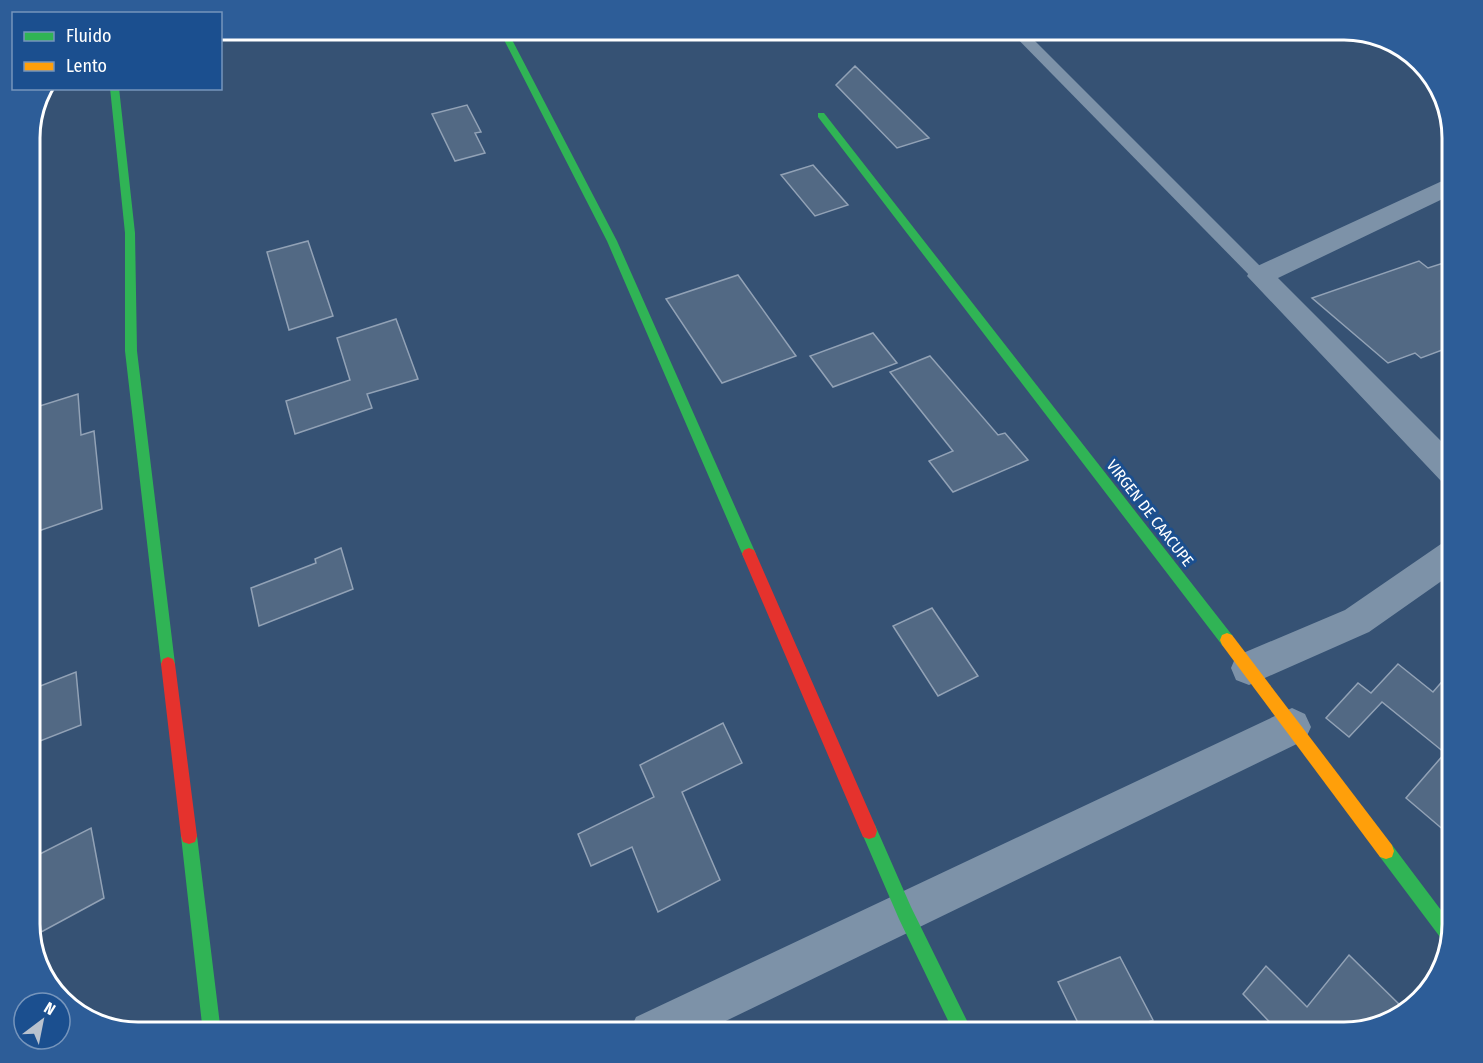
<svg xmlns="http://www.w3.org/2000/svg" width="1483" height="1063" font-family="'Fira Sans Condensed',sans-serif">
<rect width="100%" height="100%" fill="#365274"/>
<path fill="#526984" stroke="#92a2b6" stroke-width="1.5" d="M 855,66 L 929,138 L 897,148 L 836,85 Z
M 467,105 L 481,132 L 475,133 L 485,153 L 455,161 L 432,114 Z
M 813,165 L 848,205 L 815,216 L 781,175 Z
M 308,241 L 333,316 L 289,330 L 267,252 Z
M 1453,260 L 1453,346 L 1421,358 L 1415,353 L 1388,363 L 1312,298 L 1419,261 L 1428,268 Z
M 738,275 L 796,356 L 722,383 L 666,299 Z
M 396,319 L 418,379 L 367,394 L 372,408 L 295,434 L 286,401 L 350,380 L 337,338 Z
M 873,333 L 897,363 L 833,387 L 810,356 Z
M 930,356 L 998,435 L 1005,433 L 1028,460 L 953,492 L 929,461 L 953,451 L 890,372 Z
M 78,394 L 81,435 L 94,431 L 102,509 L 33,533 L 30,409 Z
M 341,548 L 353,589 L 259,626 L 251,588 L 316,563 L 315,559 Z
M 932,608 L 978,676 L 938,696 L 893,626 Z
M 1398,664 L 1433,692 L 1453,669 L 1453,838 L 1406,798 L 1445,753 L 1382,702 L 1349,737 L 1326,718 L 1358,683 L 1371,693 Z
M 76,672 L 81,725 L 30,745 L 30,690 Z
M 723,723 L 742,763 L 682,792 L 720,880 L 658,912 L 632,847 L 591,866 L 578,834 L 654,797 L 640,765 Z
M 91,828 L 104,898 L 32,937 L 30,859 Z
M 1349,955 L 1406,1011 L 1393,1022 L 1344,1033 L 1280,1033 L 1243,994 L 1266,966 L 1307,1007 Z
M 1120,957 L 1153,1020 L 1122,1033 L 1083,1033 L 1058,982 Z"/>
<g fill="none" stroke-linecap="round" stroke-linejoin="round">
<path fill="#7d92a8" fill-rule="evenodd" d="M 1009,30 L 1024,30 L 1266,272 L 1269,276 L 1266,280 L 1254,280 Z"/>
<path fill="#7d92a8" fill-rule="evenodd" d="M 1453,176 L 1453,194 L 1278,278 L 1453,453 L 1453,486 L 1442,482 L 1247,276 L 1251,269 Z
M 1453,539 L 1453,573 L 1369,632 L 1249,685 L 1236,680 L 1231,668 L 1236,656 L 1345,610 L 1441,544 Z
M 1292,708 L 1305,714 L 1311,727 L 1305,740 L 701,1033 L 629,1033 L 636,1017 Z"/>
<path fill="#30b455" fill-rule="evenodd" d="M 499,30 L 507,30 L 617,241 L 756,554 L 754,558 L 749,560 L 744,558 L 607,241 Z
M 110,88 L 119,88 L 135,233 L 137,351 L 175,664 L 173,669 L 168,671 L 163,669 L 161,664 L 125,351 L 125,233 Z
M 818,113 L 824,113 L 1232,635 L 1234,640 L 1232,645 L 1227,647 L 1222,645 L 818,117 Z
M 869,823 L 875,825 L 911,907 L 973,1033 L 954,1033 L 899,919 L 861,831 L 863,825 Z
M 189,828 L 195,830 L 197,836 L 221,1033 L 203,1033 L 181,836 L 183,830 Z
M 1386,843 L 1392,845 L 1453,926 L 1447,943 L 1443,941 L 1380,857 L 1378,851 L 1380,845 Z"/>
<path fill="#ff9f0a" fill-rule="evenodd" d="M 1227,633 L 1232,635 L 1392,845 L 1394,851 L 1392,857 L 1386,859 L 1380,857 L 1222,645 L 1220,640 L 1222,635 Z"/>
<path fill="#e5322d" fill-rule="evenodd" d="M 749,548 L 754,550 L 756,554 L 875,825 L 877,831 L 875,837 L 869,839 L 863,837 L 742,554 L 744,550 Z
M 168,657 L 173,659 L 175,664 L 197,836 L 195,842 L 189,844 L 183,842 L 181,836 L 161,664 L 163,659 Z"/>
</g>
<g text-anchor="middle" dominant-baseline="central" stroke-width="6" stroke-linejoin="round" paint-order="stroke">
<g font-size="16" fill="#fff" stroke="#1b4f8f">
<text transform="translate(1150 513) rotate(52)">VIRGEN DE CAACUPE</text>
</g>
</g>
<path d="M0 0H1483V1063H0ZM138 40H1344A98 98 0 0 1 1442 138V924A98 98 0 0 1 1344 1022H138A98 98 0 0 1 40 924V138A98 98 0 0 1 138 40Z" fill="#2d5d98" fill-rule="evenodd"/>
<path fill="none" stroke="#fff" stroke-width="3" d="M138 40H1344A98 98 0 0 1 1442 138V924A98 98 0 0 1 1344 1022H138A98 98 0 0 1 40 924V138A98 98 0 0 1 138 40Z"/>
<rect x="12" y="12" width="210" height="78" fill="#1b4f8f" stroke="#7695bc" stroke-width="1.5"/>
<rect x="24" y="32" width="30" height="9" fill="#30b455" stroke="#7695bc" stroke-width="1.5"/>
<text x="66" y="42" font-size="18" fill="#ffffff">Fluido</text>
<rect x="24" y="62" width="30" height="9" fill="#ff9f0a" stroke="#7695bc" stroke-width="1.5"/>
<text x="66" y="72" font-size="18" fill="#ffffff">Lento</text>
<g transform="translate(42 1021) rotate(32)"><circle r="28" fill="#1b4f8f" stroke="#7695bc" stroke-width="1.5"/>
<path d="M0-4.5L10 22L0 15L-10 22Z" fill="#b9c2ce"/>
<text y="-9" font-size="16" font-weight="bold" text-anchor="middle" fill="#ffffff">N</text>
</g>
</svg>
